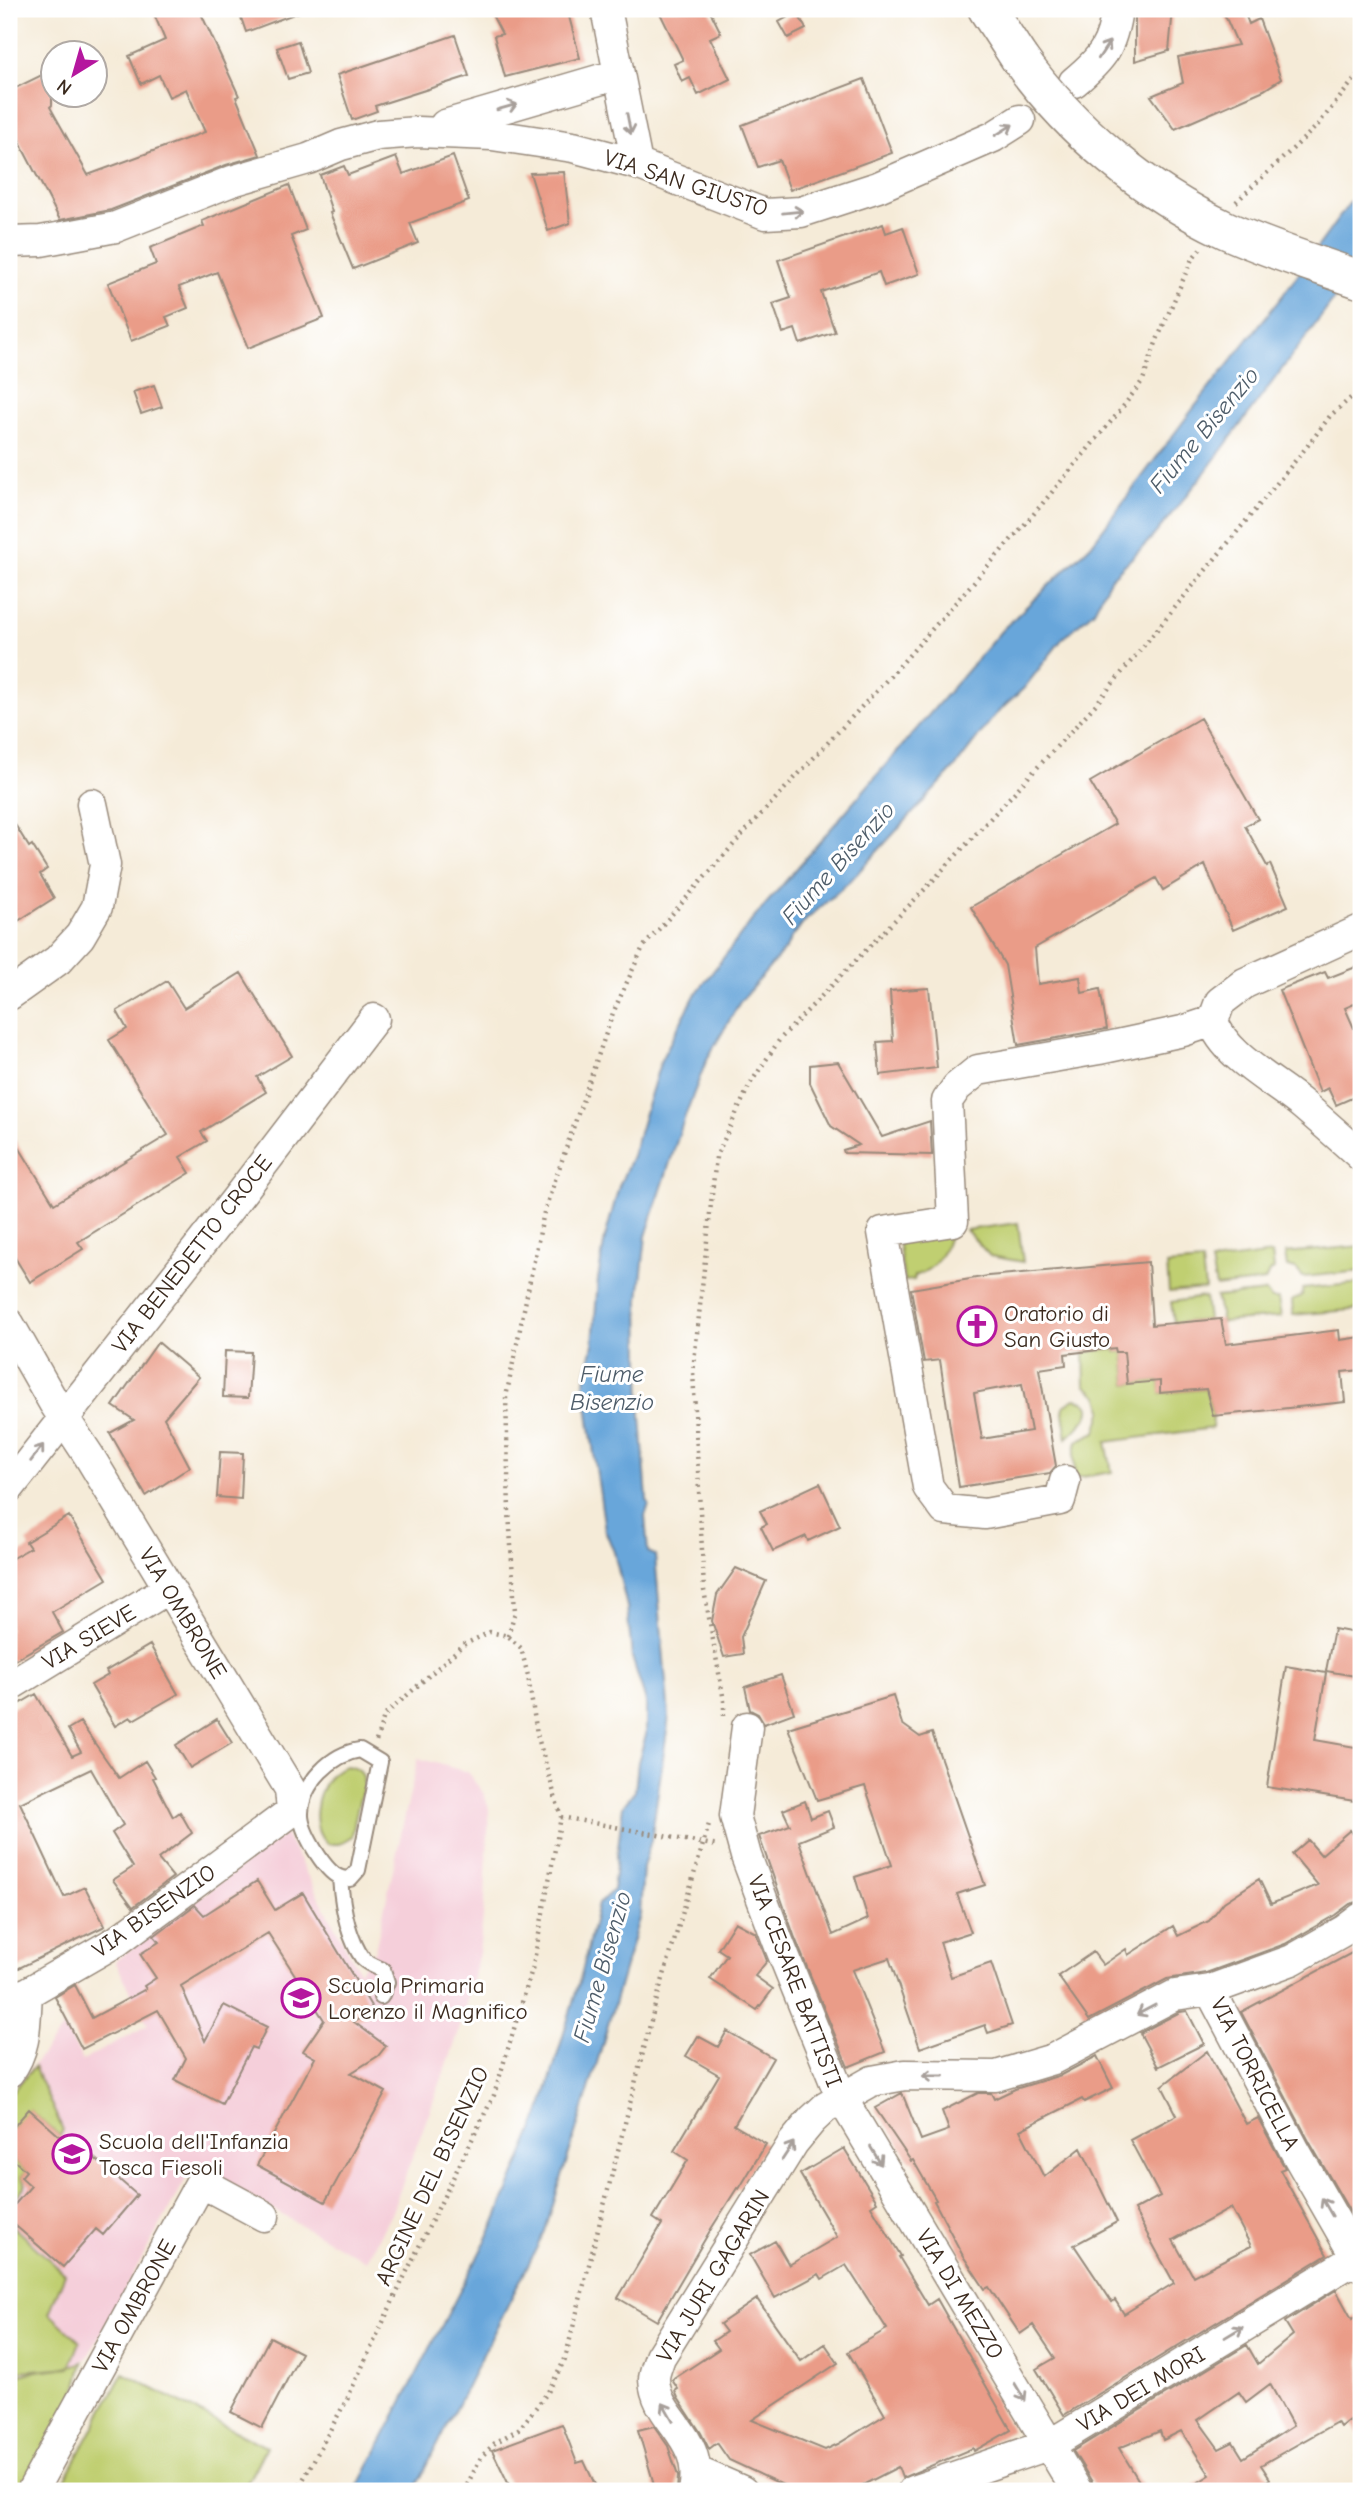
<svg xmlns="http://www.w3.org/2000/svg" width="1370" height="2500" font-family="'Comic Neue',sans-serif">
<rect width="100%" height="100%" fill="#fff"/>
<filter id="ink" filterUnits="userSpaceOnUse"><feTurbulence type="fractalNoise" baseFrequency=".0143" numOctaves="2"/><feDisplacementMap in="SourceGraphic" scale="14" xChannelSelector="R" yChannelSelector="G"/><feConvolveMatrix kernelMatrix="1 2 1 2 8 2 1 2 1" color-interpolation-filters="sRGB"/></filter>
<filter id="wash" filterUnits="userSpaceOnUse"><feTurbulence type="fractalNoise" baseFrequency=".00686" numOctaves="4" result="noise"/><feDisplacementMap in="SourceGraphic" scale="28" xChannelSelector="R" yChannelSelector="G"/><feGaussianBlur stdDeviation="1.57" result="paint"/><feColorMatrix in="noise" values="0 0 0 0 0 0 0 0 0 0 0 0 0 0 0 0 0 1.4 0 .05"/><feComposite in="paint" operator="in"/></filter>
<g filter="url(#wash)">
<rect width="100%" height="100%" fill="#f5ebd8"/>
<path fill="#f5cfda" d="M 418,1758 L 467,1772 L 484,1794 L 489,1809 L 485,1899 L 479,1953 L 457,2038 L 391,2214 L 366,2261 L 193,2166 L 87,2358 L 70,2367 L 20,2371 L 9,2354 L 9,2095 L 64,2027 L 83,2060 L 148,2025 L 115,1961 L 285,1834 L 359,1971 L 375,1950 Z"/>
<path fill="#c0cf71" stroke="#7e7c48" stroke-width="2" d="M 1018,1223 L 1023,1262 L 990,1256 L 966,1230 Z
M 950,1232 C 944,1254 937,1268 915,1276 L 914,1280 L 904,1281 L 898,1239 Z
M 1361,1246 L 1361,1271 L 1303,1277 L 1296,1269 L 1287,1267 L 1285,1253 Z
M 1272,1254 L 1274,1269 L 1269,1272 L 1265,1281 L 1216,1287 L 1211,1262 Z
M 1202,1262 L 1205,1289 L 1169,1292 L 1167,1265 Z
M 1361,1283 L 1361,1309 L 1293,1315 L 1292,1301 L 1302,1295 L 1303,1289 Z
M 1266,1292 L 1271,1299 L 1278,1299 L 1281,1317 L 1222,1322 L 1216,1297 Z
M 1205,1297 L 1208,1320 L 1174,1323 L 1171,1302 Z
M 1115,1348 L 1116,1352 L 1124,1352 L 1127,1384 L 1160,1381 L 1161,1393 L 1206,1389 L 1213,1416 L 1212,1428 L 1106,1442 L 1112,1472 L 1075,1478 L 1074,1457 L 1077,1441 L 1096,1432 L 1103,1409 L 1098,1396 L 1085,1385 L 1084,1352 Z
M 1075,1399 C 1106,1404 1078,1428 1067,1438 L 1063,1413 L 1064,1406 Z
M 343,1766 C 369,1767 365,1784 359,1802 C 356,1813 354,1825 352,1836 L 339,1844 L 327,1844 C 309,1828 316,1793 330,1776 C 333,1772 339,1769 343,1766 Z
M 34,2067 L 63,2130 L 60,2136 L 29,2110 L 9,2132 L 9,2095 Z
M 9,2156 L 26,2171 L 21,2177 L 26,2185 L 9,2205 Z
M 9,2223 L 65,2274 L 49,2313 L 80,2342 L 70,2367 L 20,2371 L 9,2354 Z
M 83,2362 L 75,2394 L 24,2491 L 9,2491 L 9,2396 L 12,2393 L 9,2381 C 32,2366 58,2373 83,2362 Z
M 123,2373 L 266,2447 L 243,2491 L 59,2491 Z"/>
<path fill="#68a6da" stroke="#52687c" stroke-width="2" d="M 1361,187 L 1361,263 L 1200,479 L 1151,539 L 1110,579 L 1094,611 L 1063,638 L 1024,688 L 995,715 L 956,766 L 851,880 L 806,920 L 791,938 L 786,948 L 740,1002 L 707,1059 L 685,1116 L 646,1236 L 639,1299 L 641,1416 L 647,1500 L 649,1504 L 645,1516 L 648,1552 L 655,1555 L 669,1717 L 651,1840 L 643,1867 L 640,1915 L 594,2073 L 545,2231 L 414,2491 L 356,2491 L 493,2227 L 540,2114 L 582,1972 L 598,1904 L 613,1890 L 623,1806 L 635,1791 L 638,1762 L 646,1735 L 646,1702 L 632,1657 L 627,1607 L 614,1552 L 605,1530 L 584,1385 L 593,1344 L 598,1279 L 605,1238 L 619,1186 L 632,1156 L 661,1060 L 695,995 L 753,919 L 1002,630 L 1091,545 L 1189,414 L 1283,295 Z"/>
<g id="blocks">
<path fill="#ea9c88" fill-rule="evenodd" d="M 164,9 L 199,9 L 239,96 L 236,97 L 260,155 L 226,165 L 111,210 L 60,220 L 23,149 L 9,116 L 9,91 L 52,70 L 52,105 L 50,107 L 88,175 L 205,132 L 186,89 L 169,97 L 159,75 L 141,84 L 129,56 L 165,40 L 154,14 Z
M 238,9 L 302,9 L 302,11 L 246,32 Z
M 489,9 L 567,9 L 580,58 L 505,77 L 494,36 L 502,34 Z
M 658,9 L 709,9 L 721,33 L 710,38 L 730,79 L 698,95 L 690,78 L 682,82 L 674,64 L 683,60 Z
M 1135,9 L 1173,9 L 1169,51 L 1135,61 Z
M 1222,9 L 1243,9 L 1249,24 L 1259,19 L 1281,79 L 1264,90 L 1175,129 L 1151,96 L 1183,83 L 1178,57 L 1238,45 Z
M 797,12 L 806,29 L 788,38 L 779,22 Z
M 455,35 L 469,76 L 375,106 L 377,111 L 352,120 L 337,75 Z
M 298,41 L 308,73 L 288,79 L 277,48 Z
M 864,79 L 892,153 L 790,190 L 779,160 L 758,167 L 742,125 Z
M 453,156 L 469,201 L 410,223 L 418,243 L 353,269 L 330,213 L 332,212 L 320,175 L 344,166 L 348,175 L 396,157 L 403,174 Z
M 564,172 L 570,223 L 548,231 L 530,173 Z
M 289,185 L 306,230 L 291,236 L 324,318 L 248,348 L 217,272 L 179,287 L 188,308 L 166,317 L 170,326 L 131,341 L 108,283 L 156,264 L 150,248 L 204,226 L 202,221 Z
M 883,224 L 886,233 L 903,227 L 919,274 L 884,286 L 879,272 L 821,292 L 835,332 L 800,344 L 795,329 L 783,333 L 773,304 L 791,298 L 778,260 Z
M 154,385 L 162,407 L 141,414 L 133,392 Z
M 1200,718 L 1258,819 L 1245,826 L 1267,866 L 1270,864 L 1288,906 L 1233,930 L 1205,865 L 1163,890 L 1156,878 L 1035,948 L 1038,984 L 1080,977 L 1082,993 L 1100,989 L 1107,1029 L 1018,1045 L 1005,965 L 971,907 L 1115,824 L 1090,782 Z
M 9,815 L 29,847 L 32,845 L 47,869 L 40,874 L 54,898 L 18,921 L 9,905 Z
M 1361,965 L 1361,1001 L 1345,1008 L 1361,1044 L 1361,1094 L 1336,1105 L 1328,1088 L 1320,1092 L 1279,990 L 1325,972 L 1328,978 Z
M 241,973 L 292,1056 L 257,1077 L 266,1092 L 201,1132 L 207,1141 L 180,1157 L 190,1173 L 78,1242 L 83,1249 L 30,1282 L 9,1248 L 9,1131 L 54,1204 L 168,1135 L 109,1040 L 127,1029 L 117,1011 L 167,981 L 184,1008 Z
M 929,988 L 937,1068 L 880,1075 L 877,1042 L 893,1041 L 890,991 Z
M 838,1062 L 882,1137 L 930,1121 L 932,1155 L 844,1153 L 843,1150 L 859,1145 L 831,1126 L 810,1083 L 810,1065 Z
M 1148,1262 L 1152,1325 L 1221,1319 L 1226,1344 L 1339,1330 L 1340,1340 L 1361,1337 L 1361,1370 L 1342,1372 L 1345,1402 L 1213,1416 L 1206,1389 L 1160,1393 L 1160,1381 L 1127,1384 L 1124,1352 L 1116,1352 L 1115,1348 L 1065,1354 L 1066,1365 L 1039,1369 L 1056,1466 L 1050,1473 L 959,1487 L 940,1360 L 924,1362 L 911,1289 L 988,1276 ZM 1022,1384 L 1031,1431 L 982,1439 L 974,1393 Z
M 158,1342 L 199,1377 L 164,1418 L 190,1467 L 146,1496 L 110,1433 L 134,1420 L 113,1406 Z
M 225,1351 L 251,1352 L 248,1398 L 223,1397 Z
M 220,1452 L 243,1453 L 241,1499 L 217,1497 Z
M 820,1483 L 840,1526 L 808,1541 L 806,1536 L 773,1551 L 761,1527 L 767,1524 L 760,1511 Z
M 69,1516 L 107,1579 L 52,1612 L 63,1632 L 9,1663 L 9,1560 L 30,1548 L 26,1542 Z
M 736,1568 L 766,1581 L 741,1637 L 743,1654 L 724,1657 L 712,1621 L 717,1595 Z
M 1334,1629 L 1361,1634 L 1361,1677 L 1326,1671 Z
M 150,1645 L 178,1694 L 133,1720 L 130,1717 L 115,1726 L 91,1685 L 108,1675 L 106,1671 Z
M 1286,1666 L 1326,1673 L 1315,1740 L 1361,1748 L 1361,1802 L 1267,1787 Z
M 781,1675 L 794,1713 L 764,1724 L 758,1714 L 750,1710 L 745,1687 Z
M 36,1694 L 72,1756 L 81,1752 L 68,1729 L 80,1722 L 119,1778 L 145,1761 L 155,1777 L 153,1778 L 173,1817 L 180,1812 L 192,1833 L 158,1859 L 173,1877 L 133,1907 L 113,1880 L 133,1867 L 112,1833 L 123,1825 L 91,1769 L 20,1803 L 64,1897 L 85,1887 L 105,1926 L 9,1973 L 9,1710 Z
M 893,1696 L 902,1724 L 920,1737 L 932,1733 L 985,1885 L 957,1894 L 971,1932 L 940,1942 L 951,1977 L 991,1963 L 1012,2025 L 988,2033 L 985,2025 L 920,2048 L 889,1958 L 852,1970 L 885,2052 L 848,2067 L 795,1938 L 759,1836 L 790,1825 L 783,1810 L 805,1801 L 811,1818 L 828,1811 L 834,1827 L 799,1841 L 833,1935 L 868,1919 L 855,1877 L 892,1865 L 865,1786 L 817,1800 L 788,1728 Z
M 217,1719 L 232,1743 L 190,1768 L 176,1745 Z
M 1350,1830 L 1361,1843 L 1361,1901 L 1350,1904 L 1335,1915 L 1285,1944 L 1206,1973 L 1167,1979 L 1089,2020 L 1058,1976 L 1093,1952 L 1103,1965 L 1126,1949 L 1128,1955 L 1173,1926 L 1178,1936 L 1209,1921 L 1224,1902 L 1259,1879 L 1271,1904 L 1318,1885 L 1292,1854 L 1308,1840 L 1321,1855 Z
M 257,1881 L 275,1910 L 303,1893 L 374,2011 L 354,2022 L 386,2046 L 378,2056 L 351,2073 L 386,2092 L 325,2202 L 257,2165 L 315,2058 L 303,2051 L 324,2020 L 268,1933 L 181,1986 L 205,2041 L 224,2005 L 267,2027 L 256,2049 L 251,2047 L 222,2104 L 175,2080 L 186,2058 L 158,2010 L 82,2049 L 55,1997 L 75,1985 L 92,2018 L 146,1989 L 144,1986 L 156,1978 L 140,1954 L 159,1942 L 154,1936 L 195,1905 L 204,1915 Z
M 735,1922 L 756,1933 L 767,1961 L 755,1976 L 773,1989 L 757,2010 L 710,1979 L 727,1955 L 718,1949 Z
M 1361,1948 L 1361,2231 L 1310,2143 L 1241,2012 Z
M 1187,2011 L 1204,2044 L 1158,2067 L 1140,2033 L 1180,2012 Z
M 727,2031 L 773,2058 L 734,2125 L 766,2144 L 739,2189 L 737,2188 L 711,2229 L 657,2321 L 618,2298 L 662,2224 L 653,2218 L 688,2160 L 674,2151 L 719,2075 L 686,2056 L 698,2036 L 718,2047 Z
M 1207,2051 L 1246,2124 L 1258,2118 L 1285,2168 L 1280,2170 L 1327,2255 L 1064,2415 L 1036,2369 L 1055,2358 L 1033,2325 L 1020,2334 L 989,2287 L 985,2289 L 963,2256 L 934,2201 L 936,2200 L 913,2160 L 911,2161 L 875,2108 L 902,2093 L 921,2140 L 949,2130 L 942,2111 L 978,2093 L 991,2093 L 994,2099 L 1015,2089 L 1061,2075 L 1097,2056 L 1113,2088 L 1084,2102 L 1082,2099 L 1020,2130 L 1044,2177 L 1081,2148 L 1117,2222 L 1074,2245 L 1112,2302 L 1115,2300 L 1124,2314 L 1174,2283 L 1134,2210 L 1160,2196 L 1130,2140 L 1177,2115 L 1162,2086 ZM 1231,2208 L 1251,2246 L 1193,2276 L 1173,2240 Z
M 29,2109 L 73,2148 L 77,2143 L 137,2195 L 103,2235 L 96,2229 L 63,2267 L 9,2220 L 9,2211 L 31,2186 L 21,2177 L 26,2171 L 9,2156 L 9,2132 Z
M 844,2148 L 877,2202 L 871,2206 L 901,2256 L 899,2257 L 928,2305 L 937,2299 L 1011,2430 L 974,2451 L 973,2448 L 902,2478 L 898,2467 L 851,2491 L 796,2491 L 729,2460 L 717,2443 L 709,2449 L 701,2433 L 678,2398 L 675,2391 L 678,2389 L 672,2380 L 719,2349 L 713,2341 L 726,2332 L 720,2324 L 757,2299 L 801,2361 L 825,2344 L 838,2363 L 752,2420 L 825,2450 L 838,2444 L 885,2415 L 848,2352 L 887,2329 L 846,2265 L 822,2279 L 819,2274 L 775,2298 L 750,2255 L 775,2241 L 789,2265 L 837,2237 L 800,2174 Z
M 1336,2290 L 1352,2319 L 1361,2313 L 1361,2437 L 1349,2420 L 1340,2427 L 1337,2422 L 1261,2465 L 1270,2479 L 1252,2491 L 1184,2491 L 1210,2475 L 1181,2431 L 1163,2440 L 1160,2431 L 1119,2448 L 1145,2491 L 1094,2491 L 1092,2482 L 1073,2451 L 1247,2345 L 1258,2364 L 1293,2335 L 1285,2322 ZM 1270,2384 L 1293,2426 L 1243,2458 L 1233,2442 L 1219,2449 L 1198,2420 L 1239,2392 L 1246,2402 Z
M 270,2337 L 301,2353 L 262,2428 L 231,2412 Z
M 562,2424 L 577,2463 L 584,2461 L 598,2491 L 512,2491 L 492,2450 Z
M 654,2426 L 668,2446 L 678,2476 L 677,2491 L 656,2491 L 638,2430 Z"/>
</g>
</g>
<g filter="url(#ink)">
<use href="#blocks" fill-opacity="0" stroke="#988a7b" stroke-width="2"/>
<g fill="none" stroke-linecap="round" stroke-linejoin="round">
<g stroke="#988a7b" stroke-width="18">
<path id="service" d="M 360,1750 L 380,1762 L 358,1870 L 350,1879 C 348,1879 341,1878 339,1877 C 324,1870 300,1830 301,1813 C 302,1783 332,1754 360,1750 Z
M 340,1878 C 342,1905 347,1936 363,1959 C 368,1964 376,1967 383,1970 L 387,1982 L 381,1997"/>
</g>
<g stroke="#988a7b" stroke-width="33">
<path id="minor" d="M 606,9 L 637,164
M 1074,82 C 1103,58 1112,46 1117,9
M 445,125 L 619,74
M 9,242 L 41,241 L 116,227 L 232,181 L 308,159 L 341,145 L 378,135 L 418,132 L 492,135 L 573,147 L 637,164 L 765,214 L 801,212 L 878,187 L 993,137 L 1020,120
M 1361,930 L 1245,983 L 1220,1002 L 1213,1021 C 1224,1056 1276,1082 1303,1105 C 1323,1122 1342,1139 1361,1156
M 9,995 L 58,960 L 80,936 L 97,907 L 105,865 L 92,804
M 9,1324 L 54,1403 L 89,1456 L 290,1789 L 292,1811 L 117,1941 L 27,1993 L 9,1998
M 1065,1481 L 1060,1500 L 985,1514 L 945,1510 L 928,1487 L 883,1232 L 953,1221 L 947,1101 L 957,1087 L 978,1070 L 1099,1049 L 1183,1031 L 1213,1021
M 9,1488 L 234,1202 L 374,1019
M 9,1686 L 169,1588
M 747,1727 L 735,1816 L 746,1856 L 779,1944 L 841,2097 L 1077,2491
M 1210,1990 L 1295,2151 L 1361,2266
M 9,2072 C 27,2049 25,2021 27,1993
M 698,2472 L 742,2491
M 32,2491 L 201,2182 L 264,2216
M 694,2491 C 705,2435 656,2422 654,2379 C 654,2372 658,2364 660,2357 L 793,2143 L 812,2120 L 826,2107 L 872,2081 L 905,2075 L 996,2076 L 1053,2059 L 1175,1995 L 1210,1990 L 1292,1960 L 1345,1930 L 1361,1918
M 913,2491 L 1051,2444 L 1356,2258"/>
</g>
<g stroke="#988a7b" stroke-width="40">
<path id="tertiary" d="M 987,9 L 1019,58"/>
</g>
<path stroke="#988a7b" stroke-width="4.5" stroke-dasharray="2 5" stroke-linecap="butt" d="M 1236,202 L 1317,126 L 1361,71
M 508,1636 L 515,1612 L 509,1512 L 506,1397 L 544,1212 L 613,1013 L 643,947 L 749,827 L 896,670 L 1032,516 L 1119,412 L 1143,380 L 1157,340 L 1192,259 L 1201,248
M 724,1716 L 724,1701 L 704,1590 L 693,1371 L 716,1157 L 750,1084 L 780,1039 L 926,888 L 1096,704 L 1309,444 L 1330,416 L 1361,389
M 561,1817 L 718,1846
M 297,2491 L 348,2397 L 407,2271 L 494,2095 L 533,1966 L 561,1817 L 537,1734 L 528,1676 L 521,1648 L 508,1636 L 490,1632 L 463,1645 L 384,1716 L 376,1741
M 464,2491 L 481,2457 L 495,2443 L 520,2428 L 548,2392 L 565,2359 L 654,2009 L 709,1824"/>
<use href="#service" stroke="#fff" stroke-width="14"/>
<use href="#minor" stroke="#fff" stroke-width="30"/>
<use href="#tertiary" stroke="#fff" stroke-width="37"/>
<g stroke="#988a7b" stroke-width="40" stroke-linecap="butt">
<path id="tertiary-bridge" d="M 1019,58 C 1071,131 1145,192 1226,230 C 1270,250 1316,264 1361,280"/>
</g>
<use href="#tertiary-bridge" stroke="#fff" stroke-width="37"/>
</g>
<defs><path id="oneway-shaft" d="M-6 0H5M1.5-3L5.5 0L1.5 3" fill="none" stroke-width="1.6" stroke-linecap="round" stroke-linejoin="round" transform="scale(1.75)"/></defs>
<g stroke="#a79f9a">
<use href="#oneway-shaft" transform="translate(1104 50) rotate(-57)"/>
<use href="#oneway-shaft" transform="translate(507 107) rotate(-16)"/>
<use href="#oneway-shaft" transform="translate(629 124) rotate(79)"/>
<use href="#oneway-shaft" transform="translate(1004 130) rotate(-32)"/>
<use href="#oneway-shaft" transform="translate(793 212) rotate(-6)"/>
<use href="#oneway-shaft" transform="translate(37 1453) rotate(-53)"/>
<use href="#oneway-shaft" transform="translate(1146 2010) rotate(152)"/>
<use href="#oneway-shaft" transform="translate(933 2076) rotate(-180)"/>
<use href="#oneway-shaft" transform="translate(788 2151) rotate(-57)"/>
<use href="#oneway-shaft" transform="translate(876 2156) rotate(59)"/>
<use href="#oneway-shaft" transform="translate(1327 2207) rotate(-120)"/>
<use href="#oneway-shaft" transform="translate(1234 2332) rotate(-31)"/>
<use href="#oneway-shaft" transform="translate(1020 2392) rotate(59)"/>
<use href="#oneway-shaft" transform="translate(668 2412) rotate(-120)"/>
</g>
</g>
<defs>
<g id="church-ring" transform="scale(2.0125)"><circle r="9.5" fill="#fff" stroke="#b5179e" stroke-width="1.5"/><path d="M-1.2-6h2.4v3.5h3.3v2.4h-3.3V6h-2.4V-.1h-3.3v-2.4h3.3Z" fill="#b5179e"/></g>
<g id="school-ring" transform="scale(2.0125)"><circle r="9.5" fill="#fff" stroke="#b5179e" stroke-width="1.5"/><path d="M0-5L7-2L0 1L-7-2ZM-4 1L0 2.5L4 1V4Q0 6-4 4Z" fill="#b5179e"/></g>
</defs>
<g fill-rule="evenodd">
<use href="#church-ring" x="977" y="1326"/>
<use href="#school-ring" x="301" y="1998"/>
<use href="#school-ring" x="72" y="2154"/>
</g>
<g text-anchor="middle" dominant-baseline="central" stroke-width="6" stroke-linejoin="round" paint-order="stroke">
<g font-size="23" fill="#3b2a1e" stroke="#fff">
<text transform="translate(686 183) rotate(18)">VIA SAN GIUSTO</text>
<text transform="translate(192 1254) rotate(-52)">VIA BENEDETTO CROCE</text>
<text transform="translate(183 1613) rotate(59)">VIA OMBRONE</text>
<text transform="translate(89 1637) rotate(-31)">VIA SIEVE</text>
<text transform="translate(154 1911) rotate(-35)">VIA BISENZIO</text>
<text transform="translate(795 1981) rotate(69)">VIA CESARE BATTISTI</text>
<text transform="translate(1255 2074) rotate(63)">VIA TORRICELLA</text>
<text transform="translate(432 2176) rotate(-65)">ARGINE DEL BISENZIO</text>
<text transform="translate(713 2276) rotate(-59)">VIA JURI GAGARIN</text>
<text transform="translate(960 2294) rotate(59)">VIA DI MEZZO</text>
<text transform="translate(134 2306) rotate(-61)">VIA OMBRONE</text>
<text transform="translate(1141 2389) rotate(-31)">VIA DEI MORI</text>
</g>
<g font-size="23" fill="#3b2a1e" stroke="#fff" text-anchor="start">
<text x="1004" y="1313">Oratorio di<tspan x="1004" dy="26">San Giusto</tspan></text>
<text x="328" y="1985">Scuola Primaria<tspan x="328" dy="26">Lorenzo il Magnifico</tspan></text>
<text x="99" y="2141">Scuola dell'Infanzia<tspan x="99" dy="26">Tosca Fiesoli</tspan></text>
</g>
<g font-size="24" font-style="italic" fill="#4d5c69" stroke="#fff">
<text transform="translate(1204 430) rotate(-50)">Fiume Bisenzio</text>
<text transform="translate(838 863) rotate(-48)">Fiume Bisenzio</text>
<text x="612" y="1374">Fiume<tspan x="612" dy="28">Bisenzio</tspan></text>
<text transform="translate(602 1967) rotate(-74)">Fiume Bisenzio</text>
</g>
</g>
<rect width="1370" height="2500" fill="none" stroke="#fff" stroke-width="35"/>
<g transform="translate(74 74) rotate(217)"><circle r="33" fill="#ffffff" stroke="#b1aaa5" stroke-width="2"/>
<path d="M0-5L12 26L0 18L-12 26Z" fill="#b5179e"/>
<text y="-10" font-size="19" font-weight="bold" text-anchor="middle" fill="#3b2a1e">N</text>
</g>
</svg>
